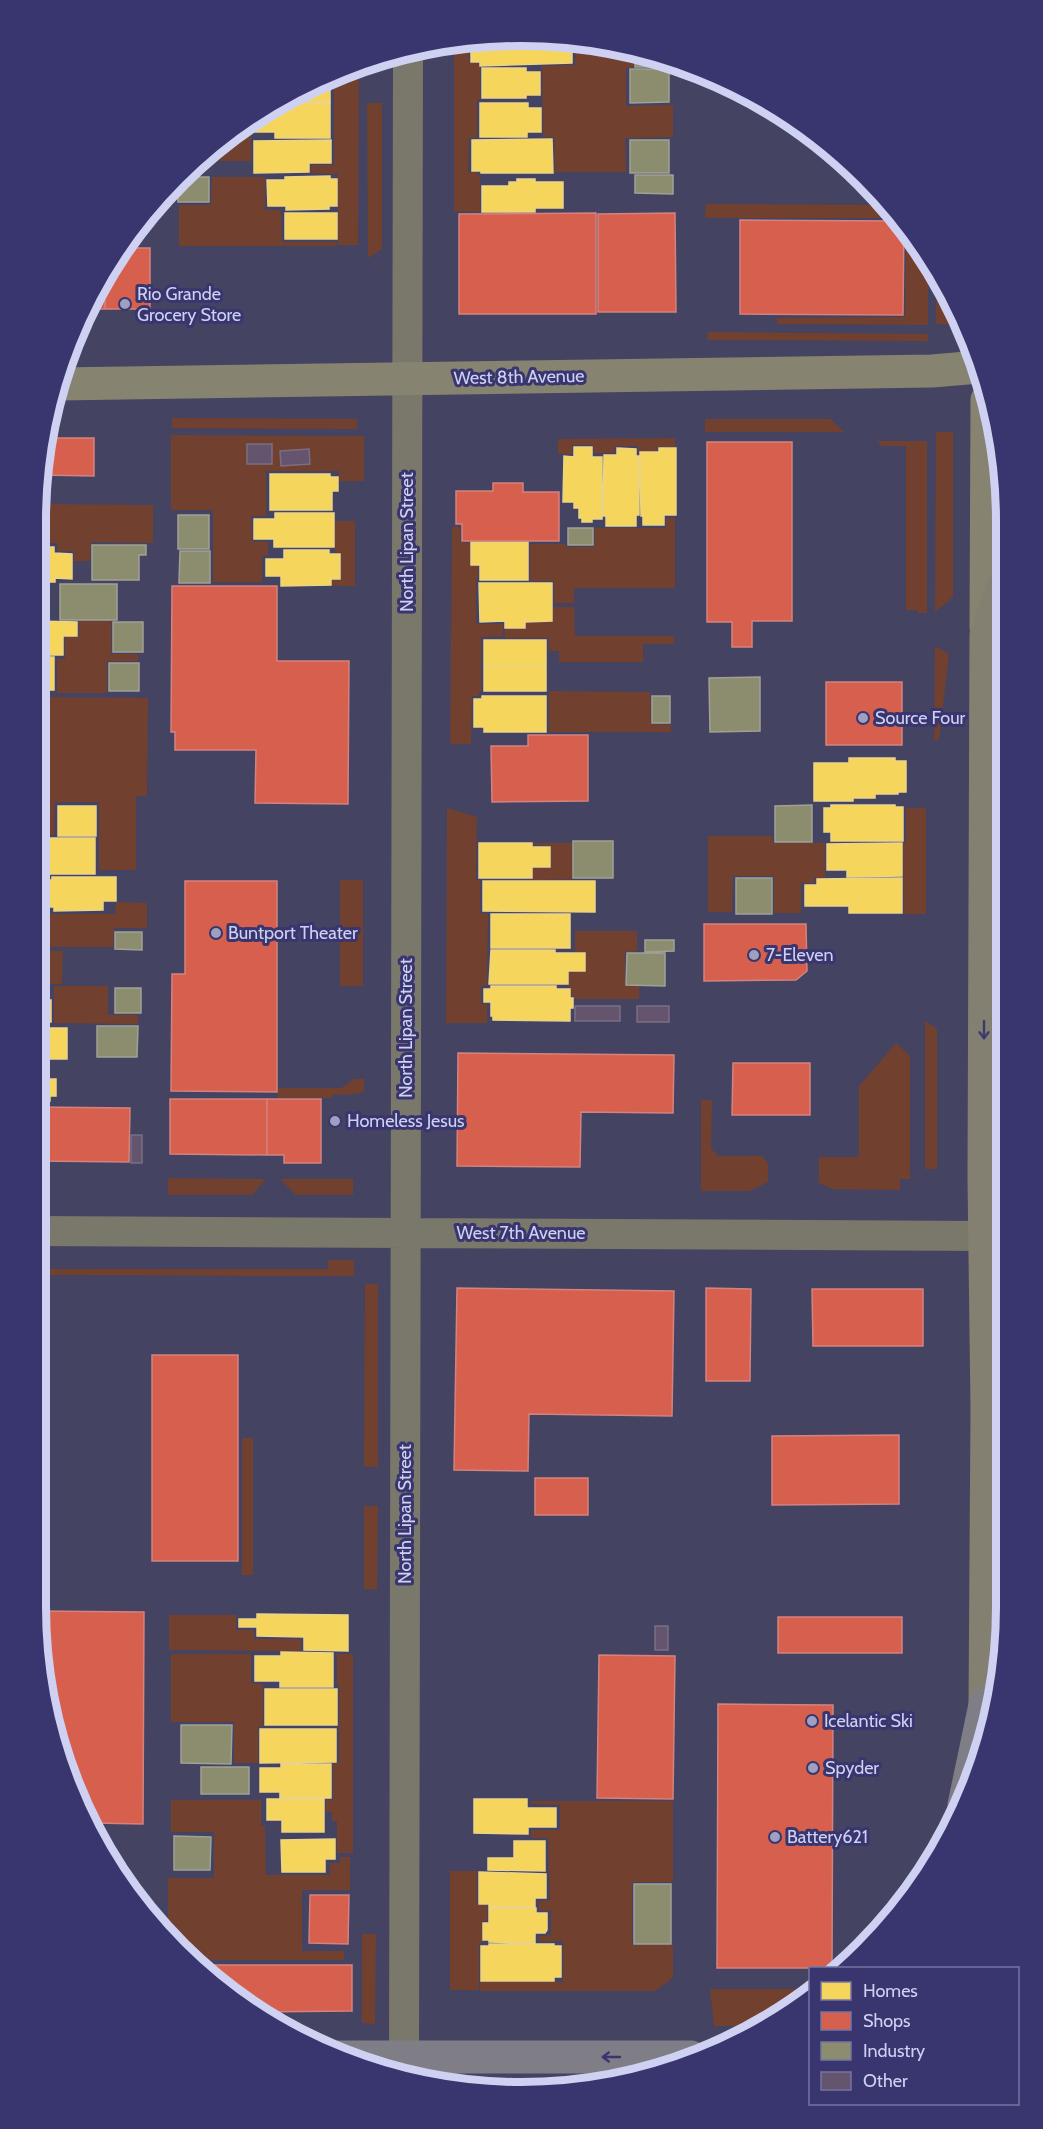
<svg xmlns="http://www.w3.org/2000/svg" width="1043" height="2129" font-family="Cabin,sans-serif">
<rect width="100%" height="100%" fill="#454362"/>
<path fill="#71402f" d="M 469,41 L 469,63 L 478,63 L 480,68 L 480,99 L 477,100 L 477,137 L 469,138 L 468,172 L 478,173 L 478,175 L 480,175 L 480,212 L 454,211 L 454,43 Z
M 576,41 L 617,45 L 634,51 L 634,67 L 626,68 L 626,106 L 673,105 L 673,137 L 625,138 L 626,172 L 555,172 L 554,137 L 543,137 L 542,66 L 575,65 Z
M 359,66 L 358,245 L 338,245 L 338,174 L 311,173 L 311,165 L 334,165 L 334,74 Z
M 367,103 L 382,103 L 382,249 L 368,258 Z
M 251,118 L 251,161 L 199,161 Z
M 212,177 L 265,177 L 265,210 L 281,210 L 282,242 L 337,242 L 337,246 L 179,246 L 179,205 L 211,205 Z
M 706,204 L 886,205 L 899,218 L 705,218 Z
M 906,225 L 928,263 L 928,325 L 777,324 L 777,318 L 905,317 Z
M 936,276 L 951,303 L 951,324 L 936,324 Z
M 708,332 L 928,334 L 928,341 L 707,340 Z
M 172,418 L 357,419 L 357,429 L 172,428 Z
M 705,419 L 830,419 L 844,432 L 705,432 Z
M 936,432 L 953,432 L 953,597 L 935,612 Z
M 171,435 L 364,436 L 364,481 L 339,481 L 339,471 L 266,471 L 266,516 L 251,516 L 252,541 L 268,542 L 268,555 L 262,556 L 262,582 L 213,582 L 213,510 L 171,510 Z
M 675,438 L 675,447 L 657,447 L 657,451 L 638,451 L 638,446 L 615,446 L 614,453 L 594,453 L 593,445 L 572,445 L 572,454 L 558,454 L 558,439 Z
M 877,441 L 927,441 L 927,613 L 918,613 L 918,610 L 906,610 L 906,446 L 882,446 Z
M 38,504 L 153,505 L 153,543 L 91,542 L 90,561 L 74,561 L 74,551 L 58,551 L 57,543 L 36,543 Z
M 666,518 L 675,518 L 675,588 L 574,588 L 574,603 L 554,603 L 554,581 L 530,581 L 530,544 L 565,544 L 566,547 L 594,547 L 595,528 L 666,528 Z
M 335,521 L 355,521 L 355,586 L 332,586 L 332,580 L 341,580 L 341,553 L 335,552 Z
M 452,527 L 460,527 L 460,542 L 470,543 L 470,566 L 478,566 L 478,578 L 476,580 L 476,624 L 503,624 L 503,636 L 481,637 L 481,692 L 479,692 L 479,696 L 472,696 L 471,744 L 450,744 Z
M 553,607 L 574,607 L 575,636 L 674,636 L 674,644 L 643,644 L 643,662 L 559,662 L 559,651 L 549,651 L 549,638 L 505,638 L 505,629 L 526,629 L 526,622 L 553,622 Z
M 79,621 L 111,621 L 111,654 L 138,654 L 138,661 L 107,661 L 107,693 L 57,693 L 57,659 L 65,659 L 65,637 L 79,637 Z
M 935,646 L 949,654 L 939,740 L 934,740 Z
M 549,691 L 650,692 L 651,724 L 671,725 L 671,732 L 549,732 Z
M 36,697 L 148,698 L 147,796 L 136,796 L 136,870 L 99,870 L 99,802 L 55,802 L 54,835 L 36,835 Z
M 447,808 L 477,817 L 476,880 L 480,881 L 480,913 L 488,914 L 487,985 L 481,986 L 481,1004 L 487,1004 L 487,1023 L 446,1023 Z
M 906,808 L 926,808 L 926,914 L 904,914 L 903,843 L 906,842 Z
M 708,836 L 772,836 L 773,843 L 825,843 L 825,878 L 814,878 L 814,883 L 801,883 L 801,913 L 774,913 L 774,876 L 733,876 L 732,912 L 708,912 Z
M 533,843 L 572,843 L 572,879 L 533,880 L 533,868 L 551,868 L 551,846 L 533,845 Z
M 36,877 L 44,877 L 44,907 L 36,913 Z
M 340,880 L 363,880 L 363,986 L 340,986 Z
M 116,902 L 147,903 L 147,928 L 114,928 L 113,947 L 36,947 L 36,916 L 39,914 L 115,914 Z
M 575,931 L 637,931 L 637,951 L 625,952 L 625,986 L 639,986 L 639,999 L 574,999 L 574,996 L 571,996 L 571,987 L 569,987 L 569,972 L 586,971 L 585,952 L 575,952 Z
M 36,951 L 63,951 L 62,984 L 36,984 Z
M 54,986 L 108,986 L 108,1015 L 138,1015 L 138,1024 L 54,1023 Z
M 925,1021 L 937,1029 L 937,1169 L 925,1169 Z
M 896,1043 L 910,1056 L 910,1179 L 900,1179 L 900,1190 L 833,1189 L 819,1183 L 819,1157 L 859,1157 L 859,1086 Z
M 354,1079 L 364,1079 L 364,1091 L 357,1094 L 332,1095 L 332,1098 L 278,1098 L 278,1088 L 341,1088 Z
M 701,1100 L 712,1100 L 711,1148 L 718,1156 L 762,1156 L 768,1163 L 768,1182 L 750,1191 L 701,1191 Z
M 168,1178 L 266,1179 L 252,1195 L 168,1195 Z
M 280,1179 L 353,1179 L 353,1195 L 296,1195 Z
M 328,1260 L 354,1260 L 354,1276 L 36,1275 L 36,1269 L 328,1269 Z
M 365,1284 L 378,1284 L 378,1467 L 364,1467 Z
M 242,1438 L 253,1438 L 253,1575 L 242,1575 Z
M 364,1506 L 378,1506 L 377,1589 L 364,1589 Z
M 169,1615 L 236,1615 L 236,1630 L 254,1630 L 254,1639 L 301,1639 L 301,1651 L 169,1650 Z
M 171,1654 L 251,1654 L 251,1683 L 263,1684 L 263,1726 L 258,1727 L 258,1763 L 234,1763 L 234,1722 L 171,1722 Z
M 337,1654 L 353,1654 L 353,1853 L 337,1853 L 337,1821 L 332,1821 L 332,1812 L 326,1812 L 326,1800 L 333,1800 L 333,1763 L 339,1763 L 339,1685 L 337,1685 Z
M 171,1800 L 261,1800 L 261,1826 L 265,1826 L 266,1875 L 330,1875 L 330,1863 L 340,1863 L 340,1857 L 350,1857 L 350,1890 L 302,1890 L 302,1951 L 344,1951 L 344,1960 L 197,1960 L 168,1933 L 168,1878 L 214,1878 L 214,1832 L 171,1832 Z
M 531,1801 L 673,1801 L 673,1882 L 632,1882 L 632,1945 L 673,1945 L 673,1978 L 655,1991 L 480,1991 L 480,1982 L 563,1982 L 563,1941 L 539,1941 L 539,1936 L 551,1935 L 551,1911 L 539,1910 L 539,1901 L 550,1900 L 548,1838 L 531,1838 L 531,1830 L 560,1830 L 560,1805 L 531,1804 Z
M 450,1871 L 477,1871 L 477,1905 L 487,1905 L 487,1921 L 482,1921 L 482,1943 L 479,1943 L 479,1990 L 450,1990 Z
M 362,1934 L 376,1934 L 375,2024 L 362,2023 Z
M 710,1989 L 810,1989 L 810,1990 L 770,2019 L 733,2026 L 714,2026 Z"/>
<path fill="#f6d55c" stroke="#ead489" stroke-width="1.5" d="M 522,36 L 572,41 L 572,63 L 480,66 L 480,62 L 471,62 L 471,41 Z
M 482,68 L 526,68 L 526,72 L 540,72 L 540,95 L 526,95 L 526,98 L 482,98 Z
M 330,76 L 330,102 L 302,102 L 302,91 Z
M 330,103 L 330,138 L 275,138 L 275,132 L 253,132 L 253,117 L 272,107 L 284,107 L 284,104 Z
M 480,103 L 528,103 L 528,108 L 541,108 L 541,132 L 527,132 L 527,137 L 480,137 Z
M 552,139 L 553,173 L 481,173 L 481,171 L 472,171 L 472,140 Z
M 331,140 L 331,163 L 309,163 L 309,172 L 254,173 L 254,141 Z
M 330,176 L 330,179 L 337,179 L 337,206 L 329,206 L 329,209 L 286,210 L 286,206 L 268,206 L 267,180 L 285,180 L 285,177 Z
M 517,179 L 535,179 L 535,182 L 563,182 L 563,208 L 535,208 L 535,212 L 482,212 L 482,186 L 509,186 L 509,182 L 517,182 Z
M 285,213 L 337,213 L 337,239 L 285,239 Z
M 574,447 L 592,447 L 592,457 L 602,457 L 602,519 L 592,519 L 592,522 L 582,522 L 582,518 L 579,518 L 579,508 L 574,508 L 574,502 L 563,502 L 564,456 L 574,457 Z
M 617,448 L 636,449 L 636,456 L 639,456 L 639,515 L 636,515 L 636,526 L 606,526 L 606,516 L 603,516 L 604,455 L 617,455 Z
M 659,448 L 676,448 L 676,515 L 664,515 L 664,525 L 643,525 L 643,516 L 641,516 L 640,452 L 659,452 Z
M 270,474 L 330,474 L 330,477 L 338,477 L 338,491 L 332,491 L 332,510 L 270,510 Z
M 275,513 L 334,513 L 334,547 L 274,547 L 274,539 L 254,539 L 254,519 L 275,519 Z
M 471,542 L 528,542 L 528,580 L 480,580 L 480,565 L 471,565 Z
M 36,547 L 54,547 L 54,553 L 72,554 L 72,579 L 55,578 L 55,582 L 36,582 Z
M 284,550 L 329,550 L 329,554 L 340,554 L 340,579 L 331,579 L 331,585 L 281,586 L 281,576 L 266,576 L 266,559 L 284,559 Z
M 479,583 L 552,583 L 552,621 L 525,622 L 525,628 L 505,628 L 505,621 L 480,622 Z
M 36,621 L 77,622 L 77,636 L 63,636 L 63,655 L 36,655 Z
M 484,640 L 546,640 L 546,666 L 484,666 Z
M 36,657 L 54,657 L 54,690 L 41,690 L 41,692 L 36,692 Z
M 484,666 L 546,666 L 546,691 L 484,691 Z
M 482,696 L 546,696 L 546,732 L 484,732 L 484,727 L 474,727 L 474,699 L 482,699 Z
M 849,758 L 895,758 L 895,761 L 906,761 L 906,792 L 898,792 L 898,794 L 875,794 L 875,798 L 853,798 L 853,801 L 814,801 L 814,763 L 849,763 Z
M 831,805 L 895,805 L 895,807 L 903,807 L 903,841 L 831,841 L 831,832 L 824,832 L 824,808 L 831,808 Z
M 58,806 L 96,806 L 96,836 L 58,836 Z
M 36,838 L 95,838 L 95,874 L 36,874 Z
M 479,843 L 532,843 L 532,847 L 550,847 L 550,867 L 532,867 L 532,878 L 479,878 Z
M 902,843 L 902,876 L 847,877 L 847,870 L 827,870 L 827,844 Z
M 52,877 L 116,877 L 116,901 L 103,901 L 103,910 L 54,911 L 54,907 L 44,907 L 44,880 L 52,880 Z
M 902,878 L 902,913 L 849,913 L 849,906 L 805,906 L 805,885 L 817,885 L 817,879 Z
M 483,881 L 595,881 L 595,912 L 483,911 Z
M 491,914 L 570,914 L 570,948 L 491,948 Z
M 491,950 L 555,950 L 555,953 L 585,953 L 585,971 L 568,971 L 568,984 L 489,984 Z
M 491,986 L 556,986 L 556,989 L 570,989 L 570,998 L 573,998 L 573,1008 L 570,1008 L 570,1021 L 493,1020 L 493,1016 L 491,1016 L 491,1002 L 484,1002 L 484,989 L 491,989 Z
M 36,987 L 42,987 L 42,1000 L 51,1000 L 51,1022 L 36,1022 Z
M 36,1024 L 39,1024 L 39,1028 L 67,1028 L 67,1059 L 36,1059 Z
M 36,1076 L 49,1076 L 49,1079 L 56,1079 L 56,1096 L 50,1096 L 50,1101 L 36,1102 Z
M 257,1614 L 348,1615 L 348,1651 L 304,1650 L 304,1637 L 257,1636 L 257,1627 L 239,1627 L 239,1619 L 257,1619 Z
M 281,1652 L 333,1653 L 333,1687 L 280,1687 L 280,1681 L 255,1681 L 255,1656 L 281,1656 Z
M 265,1689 L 337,1689 L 337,1725 L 265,1725 Z
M 260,1729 L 336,1729 L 336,1762 L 260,1763 Z
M 281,1764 L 331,1764 L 331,1798 L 280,1798 L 280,1792 L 260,1792 L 260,1768 L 281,1768 Z
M 267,1799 L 324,1799 L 324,1832 L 282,1832 L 282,1820 L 267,1820 Z
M 474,1799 L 527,1799 L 527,1808 L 556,1808 L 556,1827 L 528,1827 L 528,1834 L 474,1833 Z
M 335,1839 L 335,1859 L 325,1859 L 325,1872 L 282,1872 L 281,1840 Z
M 514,1841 L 545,1841 L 545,1871 L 488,1870 L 488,1858 L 514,1858 Z
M 479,1872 L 546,1874 L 546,1898 L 535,1898 L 535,1907 L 489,1907 L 489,1904 L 479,1904 Z
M 489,1908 L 536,1908 L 536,1913 L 547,1913 L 547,1930 L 545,1933 L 535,1933 L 535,1943 L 489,1942 L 489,1940 L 483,1940 L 483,1923 L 489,1923 Z
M 489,1944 L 554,1944 L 554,1946 L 561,1946 L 561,1977 L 554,1977 L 554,1981 L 481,1981 L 481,1946 L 489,1946 Z"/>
<path fill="#d6604d" stroke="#d4827f" stroke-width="1.5" d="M 596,213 L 596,314 L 459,314 L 459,214 Z
M 675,213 L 676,312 L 598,312 L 598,214 Z
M 740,220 L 901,221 L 904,223 L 903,315 L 740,314 Z
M 121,248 L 150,248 L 150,309 L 105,309 L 105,276 Z
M 105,276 L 105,309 L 87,309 Z
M 44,438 L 94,438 L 94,476 L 41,475 Z
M 707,442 L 792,442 L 792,621 L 752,621 L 752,647 L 732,647 L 732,622 L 707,622 Z
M 493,483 L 523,483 L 523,492 L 559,492 L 559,541 L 462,541 L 462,524 L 456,524 L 456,491 L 493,491 Z
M 172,586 L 277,586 L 277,661 L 349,661 L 348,804 L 255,803 L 256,750 L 175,750 L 175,732 L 171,732 Z
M 826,682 L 902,682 L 902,745 L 826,745 Z
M 528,735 L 588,735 L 588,801 L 492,802 L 491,746 L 528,746 Z
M 185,881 L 277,881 L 277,1092 L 171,1091 L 172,974 L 185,974 Z
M 704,924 L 806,924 L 807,971 L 796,980 L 704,981 Z
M 458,1053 L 674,1055 L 673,1113 L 581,1112 L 580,1167 L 457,1166 Z
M 733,1063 L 810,1063 L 810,1115 L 732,1115 Z
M 170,1099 L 267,1099 L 267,1155 L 170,1154 Z
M 267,1099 L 321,1099 L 321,1163 L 284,1163 L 284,1155 L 267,1155 Z
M 36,1107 L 130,1108 L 129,1162 L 36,1161 Z
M 457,1288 L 674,1291 L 672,1416 L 529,1414 L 528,1471 L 454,1470 Z
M 706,1288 L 751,1289 L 750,1381 L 706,1381 Z
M 812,1289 L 923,1289 L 923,1346 L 813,1346 Z
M 152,1355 L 238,1355 L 238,1561 L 152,1561 Z
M 899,1435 L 899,1504 L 772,1505 L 772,1436 Z
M 535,1478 L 588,1478 L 588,1515 L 535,1515 Z
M 37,1611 L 144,1612 L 143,1824 L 94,1823 L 62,1764 Z
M 778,1617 L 902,1617 L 902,1653 L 778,1653 Z
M 599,1655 L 675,1656 L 673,1799 L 597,1798 Z
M 718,1704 L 833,1705 L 832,1968 L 717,1968 Z
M 310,1895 L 349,1895 L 348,1944 L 309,1943 Z
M 203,1965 L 352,1965 L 352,2011 L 253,2012 Z"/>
<path fill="#8c8c6e" stroke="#a0a196" stroke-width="1.5" d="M 635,51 L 670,62 L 670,67 L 635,67 Z
M 630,69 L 669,69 L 669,102 L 630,103 Z
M 630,140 L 669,140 L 669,173 L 630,173 Z
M 635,175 L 673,175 L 673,194 L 635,193 Z
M 180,177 L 209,177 L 209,202 L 178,202 L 178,179 Z
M 178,515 L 209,515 L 209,549 L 178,549 Z
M 568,528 L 593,528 L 593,545 L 568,545 Z
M 92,545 L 146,545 L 146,555 L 139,555 L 139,580 L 92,580 Z
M 180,551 L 210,551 L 210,583 L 179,583 Z
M 60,584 L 117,584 L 117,620 L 60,620 Z
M 113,622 L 143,622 L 143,652 L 113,652 Z
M 109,663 L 139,663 L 139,691 L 109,691 Z
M 760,677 L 760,731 L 710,732 L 709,678 Z
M 652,696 L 670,696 L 670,723 L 652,723 Z
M 812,805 L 812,842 L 775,842 L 775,806 Z
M 573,841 L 613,841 L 613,878 L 573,878 Z
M 736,878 L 772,878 L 772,914 L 736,914 Z
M 115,932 L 142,932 L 142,950 L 115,949 Z
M 645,940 L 674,940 L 674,951 L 645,952 Z
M 627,953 L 665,953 L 665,986 L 626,985 Z
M 115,988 L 141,988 L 141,1013 L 115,1013 Z
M 97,1026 L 138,1026 L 137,1057 L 97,1057 Z
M 181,1725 L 232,1725 L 231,1764 L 181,1763 Z
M 201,1767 L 249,1767 L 249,1794 L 201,1794 Z
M 174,1836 L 211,1837 L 210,1870 L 174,1870 Z
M 634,1884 L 671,1884 L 671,1944 L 634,1944 Z"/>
<path fill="#64546d" stroke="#7b6e84" stroke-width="1.5" d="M 247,444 L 272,444 L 272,464 L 247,464 Z
M 309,449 L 310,464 L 281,466 L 280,451 Z
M 575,1006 L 620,1006 L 620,1021 L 575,1021 Z
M 637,1006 L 669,1006 L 669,1022 L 637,1022 Z
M 131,1135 L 142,1135 L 142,1163 L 131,1163 Z
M 655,1626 L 668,1626 L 668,1650 L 655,1650 Z"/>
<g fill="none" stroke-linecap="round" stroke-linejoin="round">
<path stroke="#7a786a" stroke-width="30" d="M 36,1231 L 985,1236
M 404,2077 L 408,51"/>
<path stroke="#7a786a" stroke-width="33" d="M 985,1236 L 1006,1235"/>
<path stroke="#868470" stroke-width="33" d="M 58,384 L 932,371 L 979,367
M 986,627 L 987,400"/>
<path stroke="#848071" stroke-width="33" d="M 989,1730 L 985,1705 L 987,1410 L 984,1178 L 986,635 L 1003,586"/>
<path stroke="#7f7e86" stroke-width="33" d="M 964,1805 L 985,1705
M 340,2057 L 691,2057"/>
</g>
<defs><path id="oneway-shaft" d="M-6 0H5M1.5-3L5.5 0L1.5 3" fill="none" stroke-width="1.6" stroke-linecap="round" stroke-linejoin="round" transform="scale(1.5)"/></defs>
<use stroke="#3d3a6f" href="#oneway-shaft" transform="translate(984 1030) rotate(90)"/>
<use stroke="#39366f" href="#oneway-shaft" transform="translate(611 2057) rotate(180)"/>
<g fill="#9f9fc0" stroke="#39366f" stroke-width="2">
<circle cx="125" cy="304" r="6"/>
<circle cx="863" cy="718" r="6"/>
<circle cx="216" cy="933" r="6"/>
<circle cx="754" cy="955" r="6"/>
<circle cx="335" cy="1121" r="6"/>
<circle cx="812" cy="1721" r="6"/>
<circle cx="813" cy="1768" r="6"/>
<circle cx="775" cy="1837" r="6"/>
</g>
<g text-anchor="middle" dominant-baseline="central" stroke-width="6" stroke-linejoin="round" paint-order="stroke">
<g font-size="18" fill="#cfd1f3" stroke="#39366f" text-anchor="start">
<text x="137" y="294">Rio Grande<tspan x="137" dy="21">Grocery Store</tspan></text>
<text x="875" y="718">Source Four</text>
<text x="228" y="933">Buntport Theater</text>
<text x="766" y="955">7-Eleven</text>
<text x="347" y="1121">Homeless Jesus</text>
<text x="824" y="1721">Icelantic Ski</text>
<text x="825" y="1768">Spyder</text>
<text x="787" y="1837">Battery621</text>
</g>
<g font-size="18" fill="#cfd1f3" stroke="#39366f">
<text transform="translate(519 377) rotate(-1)">West 8th Avenue</text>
<text transform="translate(407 542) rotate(-90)">North Lipan Street</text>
<text transform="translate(406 1028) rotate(-90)">North Lipan Street</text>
<text x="521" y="1233">West 7th Avenue</text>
<text transform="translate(405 1514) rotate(-90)">North Lipan Street</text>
</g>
</g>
<path d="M0 0H1043V2129H0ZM521 46H521A475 475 0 0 1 996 521V1607A475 475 0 0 1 521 2082H521A475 475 0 0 1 46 1607V521A475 475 0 0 1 521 46Z" fill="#39366f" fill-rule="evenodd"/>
<path fill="none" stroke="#cfd1f3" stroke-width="8" d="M521 46H521A475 475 0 0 1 996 521V1607A475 475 0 0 1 521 2082H521A475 475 0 0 1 46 1607V521A475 475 0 0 1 521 46Z"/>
<rect x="809" y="1967" width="210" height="138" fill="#39366f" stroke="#7574a4" stroke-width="1.5"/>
<rect x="821" y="1982" width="30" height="18" fill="#f6d55c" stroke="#7574a4" stroke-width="1.5"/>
<text x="863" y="1997" font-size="18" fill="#cfd1f3">Homes</text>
<rect x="821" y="2012" width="30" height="18" fill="#d6604d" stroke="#7574a4" stroke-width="1.5"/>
<text x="863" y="2027" font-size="18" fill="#cfd1f3">Shops</text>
<rect x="821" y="2042" width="30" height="18" fill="#8c8c6e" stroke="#7574a4" stroke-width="1.5"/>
<text x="863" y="2057" font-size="18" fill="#cfd1f3">Industry</text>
<rect x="821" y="2072" width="30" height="18" fill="#64546d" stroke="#7574a4" stroke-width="1.5"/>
<text x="863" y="2087" font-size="18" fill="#cfd1f3">Other</text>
</svg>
